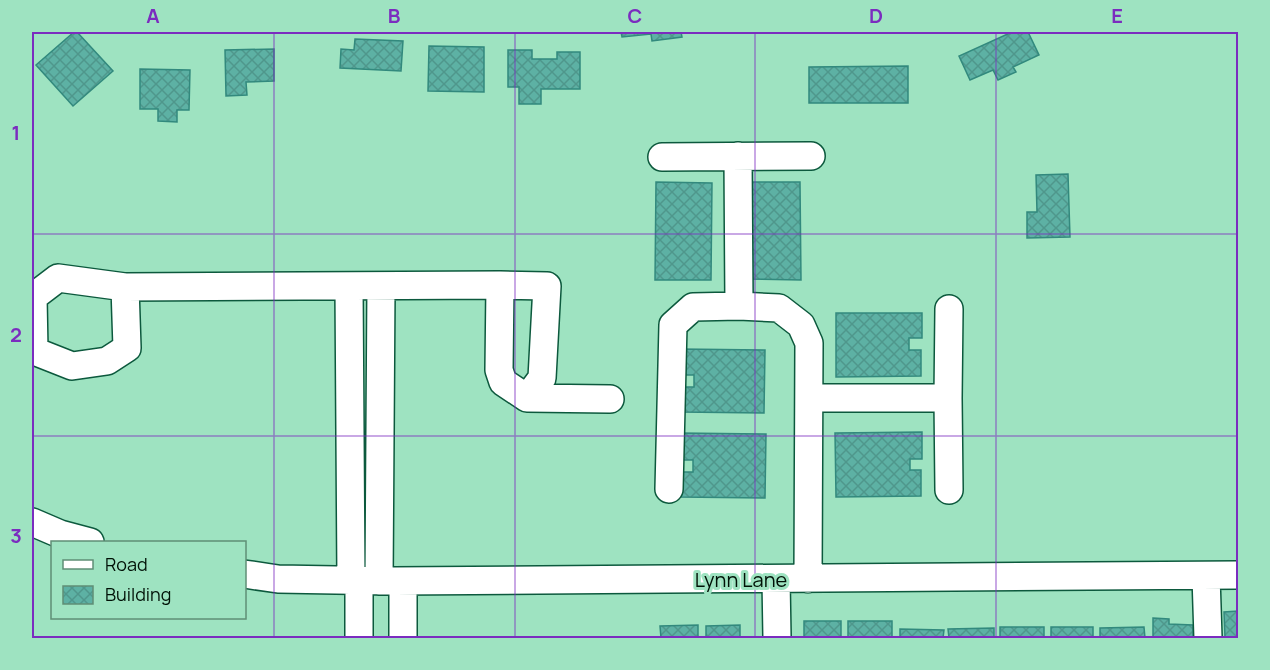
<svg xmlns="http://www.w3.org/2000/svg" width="1270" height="670" font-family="Manrope,sans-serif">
<defs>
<pattern id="building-cross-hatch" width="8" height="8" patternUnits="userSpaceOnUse" patternTransform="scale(1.5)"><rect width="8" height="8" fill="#5db1a4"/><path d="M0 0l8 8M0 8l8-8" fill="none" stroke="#4f978c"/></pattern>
</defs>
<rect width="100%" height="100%" fill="#9ee3c1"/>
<path fill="url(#building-cross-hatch)" stroke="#32897d" stroke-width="1.5" d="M 74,32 L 77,32 L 113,71 L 73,106 L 36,65 Z
M 621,32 L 681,32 L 682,37 L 652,41 L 651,34 L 622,37 Z
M 1012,32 L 1028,32 L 1039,55 L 1013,67 L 1016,72 L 998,80 L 993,70 L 970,80 L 959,56 Z
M 355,39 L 403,41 L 401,71 L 340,68 L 341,49 L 354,50 Z
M 429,46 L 484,47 L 484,92 L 428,91 Z
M 274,49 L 274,81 L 246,82 L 247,95 L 226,96 L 225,50 Z
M 508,50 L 532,50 L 532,59 L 557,59 L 557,52 L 580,52 L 580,89 L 541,89 L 541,104 L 519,104 L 519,87 L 508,87 Z
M 908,66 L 908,103 L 809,103 L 809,67 Z
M 140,69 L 190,70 L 189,110 L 177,110 L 177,122 L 158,121 L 158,109 L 140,109 Z
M 1068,174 L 1070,237 L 1027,238 L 1027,212 L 1037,212 L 1036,175 Z
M 656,182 L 712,183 L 711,280 L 655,280 Z
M 745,182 L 800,182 L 801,280 L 745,279 Z
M 836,313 L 922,313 L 922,338 L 909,338 L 909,350 L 921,350 L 921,376 L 836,377 Z
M 679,349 L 765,350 L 764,413 L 680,412 L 680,387 L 694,387 L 694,375 L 678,375 Z
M 922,432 L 922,459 L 910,459 L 910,470 L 921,470 L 921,496 L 836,497 L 835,433 Z
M 679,433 L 766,434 L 765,498 L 680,497 L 680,472 L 693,472 L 693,460 L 679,460 Z
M 1238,611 L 1238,638 L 1225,638 L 1224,612 Z
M 1153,618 L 1169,619 L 1169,624 L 1193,625 L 1193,638 L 1153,638 Z
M 804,621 L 841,621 L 841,638 L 804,638 Z
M 848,621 L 892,621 L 892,638 L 848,638 Z
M 698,625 L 698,638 L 661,638 L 660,626 Z
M 740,625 L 740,638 L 706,638 L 706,626 Z
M 1000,627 L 1044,627 L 1044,638 L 1000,638 Z
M 1051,627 L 1093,627 L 1093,638 L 1051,638 Z
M 1144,627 L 1145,638 L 1100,638 L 1100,628 Z
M 994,628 L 994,638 L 949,638 L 948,629 Z
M 900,629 L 944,630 L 943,638 L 900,638 Z"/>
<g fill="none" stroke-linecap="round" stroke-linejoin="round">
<g stroke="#0c593d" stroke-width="30">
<path id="minor" d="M 738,156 L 739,306
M 662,157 L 811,156
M 500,285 L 499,370 L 503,382 L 527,398 L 610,399
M 349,286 L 351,580
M 125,287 L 127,348 L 107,361 L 72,366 L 34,351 L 33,297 L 58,278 L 125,287 L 500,285 L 547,286 L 542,378 L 527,398
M 949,309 L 948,398 L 949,490
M 809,398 L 948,398
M 669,489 L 673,325 L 693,307 L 739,306 L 779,308 L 801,325 L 809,343 L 808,579
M 32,522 L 60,534 L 90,542
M 244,574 L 278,579 L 394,581 L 1238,575
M 1206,576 L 1208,638
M 776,579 L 777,638
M 359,580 L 359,638
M 379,581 L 381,286
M 403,581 L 403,638"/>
</g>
<use href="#minor" stroke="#fff" stroke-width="27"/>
</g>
<path fill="none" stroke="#7b2cbf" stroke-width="1.5" stroke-opacity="0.55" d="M 274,32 L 274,638M 515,32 L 515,638M 755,32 L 755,638M 996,32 L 996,638M 32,234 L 1238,234M 32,436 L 1238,436"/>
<g text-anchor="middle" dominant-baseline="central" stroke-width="6" stroke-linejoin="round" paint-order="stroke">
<g font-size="20" fill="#001106" stroke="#9ee3c1">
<text x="741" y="579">Lynn Lane</text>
</g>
</g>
<rect width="1270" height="670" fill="none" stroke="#9ee3c1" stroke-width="66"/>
<rect x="51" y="541" width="195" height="78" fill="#9ee3c1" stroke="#5f8f76" stroke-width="1.5"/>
<rect x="63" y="560" width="30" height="9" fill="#ffffff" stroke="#5f8f76" stroke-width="1.5"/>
<text x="105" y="571" font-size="18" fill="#001106">Road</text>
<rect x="63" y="586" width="30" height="18" fill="url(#building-cross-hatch)" stroke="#5f8f76" stroke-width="1.5"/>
<text x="105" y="601" font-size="18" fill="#001106">Building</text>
<rect x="33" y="33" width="1204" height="604" fill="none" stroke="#7b2cbf" stroke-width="2"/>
<g font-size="20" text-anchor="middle" font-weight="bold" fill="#7b2cbf">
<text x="153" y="23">A</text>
<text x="394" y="23">B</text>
<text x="635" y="23">C</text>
<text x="876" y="23">D</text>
<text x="1117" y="23">E</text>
<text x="16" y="140">1</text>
<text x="16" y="342">2</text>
<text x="16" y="543">3</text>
</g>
</svg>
